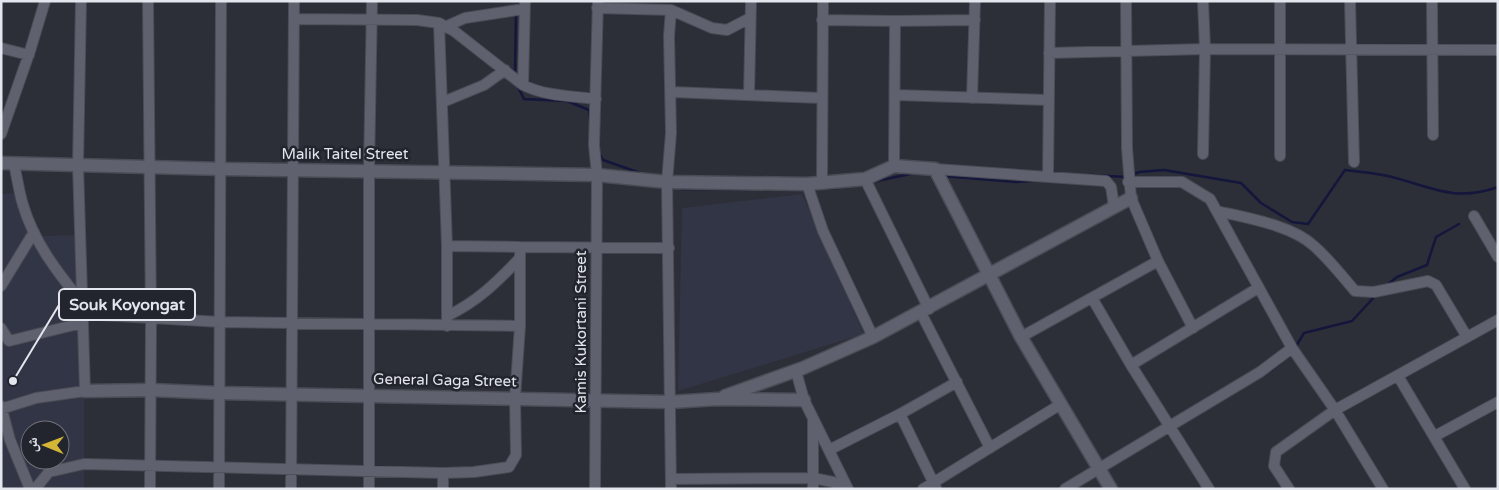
<svg xmlns="http://www.w3.org/2000/svg" width="1499" height="490" font-family="'Varela Round','Noto Naskh Arabic',sans-serif">
<rect width="100%" height="100%" fill="#2c2e38"/>
<path fill="#323545" fill-rule="evenodd" d="M 26,192 L 38,236 L 77,235 L 84,397 L 84,489 L 1,489 L 1,194 ZM 30,430 L 60,430 L 60,460 L 30,460 Z
M 802,194 L 864,334 L 678,391 L 682,208 Z"/>
<g fill="none" stroke-linecap="round" stroke-linejoin="round">
<path stroke="#14163c" stroke-width="2.5" d="M 515,75 L 516,13
M 516,83 L 524,99 L 567,101 L 589,110 L 590,119
M 599,153 L 603,160 L 640,173
M 1090,175 L 1126,177
M 1132,175 L 1139,172 L 1164,170 L 1241,183 L 1261,203 L 1292,222 L 1308,224 L 1345,170 C 1359,172 1374,173 1388,176 C 1430,186 1453,203 1498,187
M 943,176 L 1016,182 L 1032,181
M 872,182 L 915,173
M 678,187 L 683,189 L 747,189
M 815,189 L 837,188
M 1387,285 L 1397,277 L 1427,265 L 1436,237 L 1459,224
M 1295,348 L 1304,333 L 1352,321 L 1376,295
M 1271,370 L 1281,362"/>
<g stroke="#4a4c55" stroke-width="12">
<path id="street" d="M 148,1 L 151,320 L 150,489
M 1126,1 L 1127,148 L 1131,198 L 1158,261 L 1193,328
M 1203,1 L 1205,49 L 1203,154
M 1350,1 L 1354,162
M 1432,1 L 1433,135
M 597,8 L 671,10
M 294,19 L 417,20 L 439,23 L 454,31 L 523,85 C 545,96 571,96 596,99
M 822,20 L 895,21 L 894,166
M 895,21 L 975,20
M 439,23 L 447,246 L 447,326
M 447,26 L 465,18 L 524,9
M 1,48 L 29,55
M 1049,53 L 1205,49 L 1498,50
M 523,85 L 525,1
M 672,92 L 821,98
M 749,95 L 751,1
M 896,95 L 1048,100
M 972,98 L 975,1
M 443,102 L 484,85 L 505,70
M 1,134 L 30,51 L 45,1
M 1280,156 L 1280,1
M 14,164 C 17,177 19,192 23,205 C 34,242 57,272 81,301
M 935,169 L 1106,181 L 1111,187 L 1114,206
M 1048,176 L 1050,1
M 865,179 L 929,309
M 822,181 L 823,1
M 1128,182 L 1182,182 L 1210,199 L 1292,348 L 1335,410 L 1383,489
M 807,184 L 823,231 L 873,337
M 1217,211 C 1246,218 1292,225 1314,246 C 1329,259 1342,276 1355,291 L 1374,292 L 1428,281 L 1436,285 L 1467,337
M 1474,216 L 1498,257
M 447,246 L 520,247
M 1,286 L 34,232
M 1092,298 L 1131,365 L 1209,489
M 921,313 L 990,448
M 82,314 L 221,322 L 520,326
M 447,316 C 477,302 497,282 520,258
M 1,328 L 9,341 L 82,323
M 1021,337 L 1158,261
M 1131,365 L 1258,288
M 796,371 L 804,400 L 848,489
M 1398,376 L 1465,489
M 1,406 L 10,440 L 30,489
M 1,409 L 36,398 L 85,391 L 78,165 L 81,1
M 900,414 L 936,488
M 1435,436 L 1498,402
M 829,450 L 900,414 L 957,382
M 671,479 L 813,478 L 833,482 L 846,489
M 35,489 L 49,472 L 84,464 L 443,473 L 474,472 L 509,467 L 516,455 L 515,398 L 520,326 L 520,247 L 669,248
M 219,489 L 221,1
M 291,489 L 294,1
M 369,489 L 369,170 L 372,1
M 443,489 L 443,473
M 595,489 L 597,175 L 594,145 L 598,1
M 671,489 L 667,182 L 671,133 L 669,36 L 671,10 L 712,28 L 727,30 L 750,18
M 813,489 L 813,420
M 923,489 L 1061,404
M 1065,489 L 1260,372 L 1292,348
M 1289,489 L 1274,466 L 1276,452 L 1335,410 L 1498,320"/>
</g>
<g stroke="#4a4c55" stroke-width="15">
<path id="secondary" d="M 1,163 L 222,169 L 597,175 L 667,182 L 807,184 L 865,179 L 894,166 L 935,169 L 1021,337 L 1111,489
M 85,391 L 151,390 L 220,393 L 671,402 L 717,399 L 804,400
M 725,396 L 803,368 L 873,337 L 1131,198"/>
</g>
<use href="#street" stroke="#5f626e" stroke-width="10"/>
<use href="#secondary" stroke="#5f626e" stroke-width="12"/>
</g>
<g text-anchor="middle" dominant-baseline="central" stroke-width="5" stroke-linejoin="round" paint-order="stroke">
<g font-size="15" fill="#e4e6ed" stroke="#22242e">
<text x="345" y="154">Malik Taitel Street</text>
<text transform="translate(581 332) rotate(-90)">Kamis Kukortani Street</text>
<text transform="translate(445 380) rotate(1)">General Gaga Street</text>
</g>
</g>
<path fill="none" stroke="#e4e6ed" stroke-width="2" d="M13 381L59 305"/>
<circle fill="#e4e6ed" stroke="#22242e" stroke-width="2" cx="13" cy="381" r="5"/>
<rect fill="#22242e" stroke="#e4e6ed" stroke-width="2" x="59" y="289" width="136" height="31" rx="5"/>
<g font-size="16" text-anchor="middle" font-weight="bold" fill="#e4e6ed">
<text x="127" y="310">Souk Koyongat</text>
</g>
<rect width="1499" height="490" fill="none" stroke="#e4e6ed" stroke-width="5"/>
<g transform="translate(45 445) rotate(271)"><circle r="24" fill="#22242e" stroke="#70727a"/>
<path d="M0-4L9 19L0 12L-9 19Z" fill="#d3b635"/>
<text y="-8" font-size="14" font-weight="bold" text-anchor="middle" fill="#e4e6ed">ش</text>
</g>
</svg>
